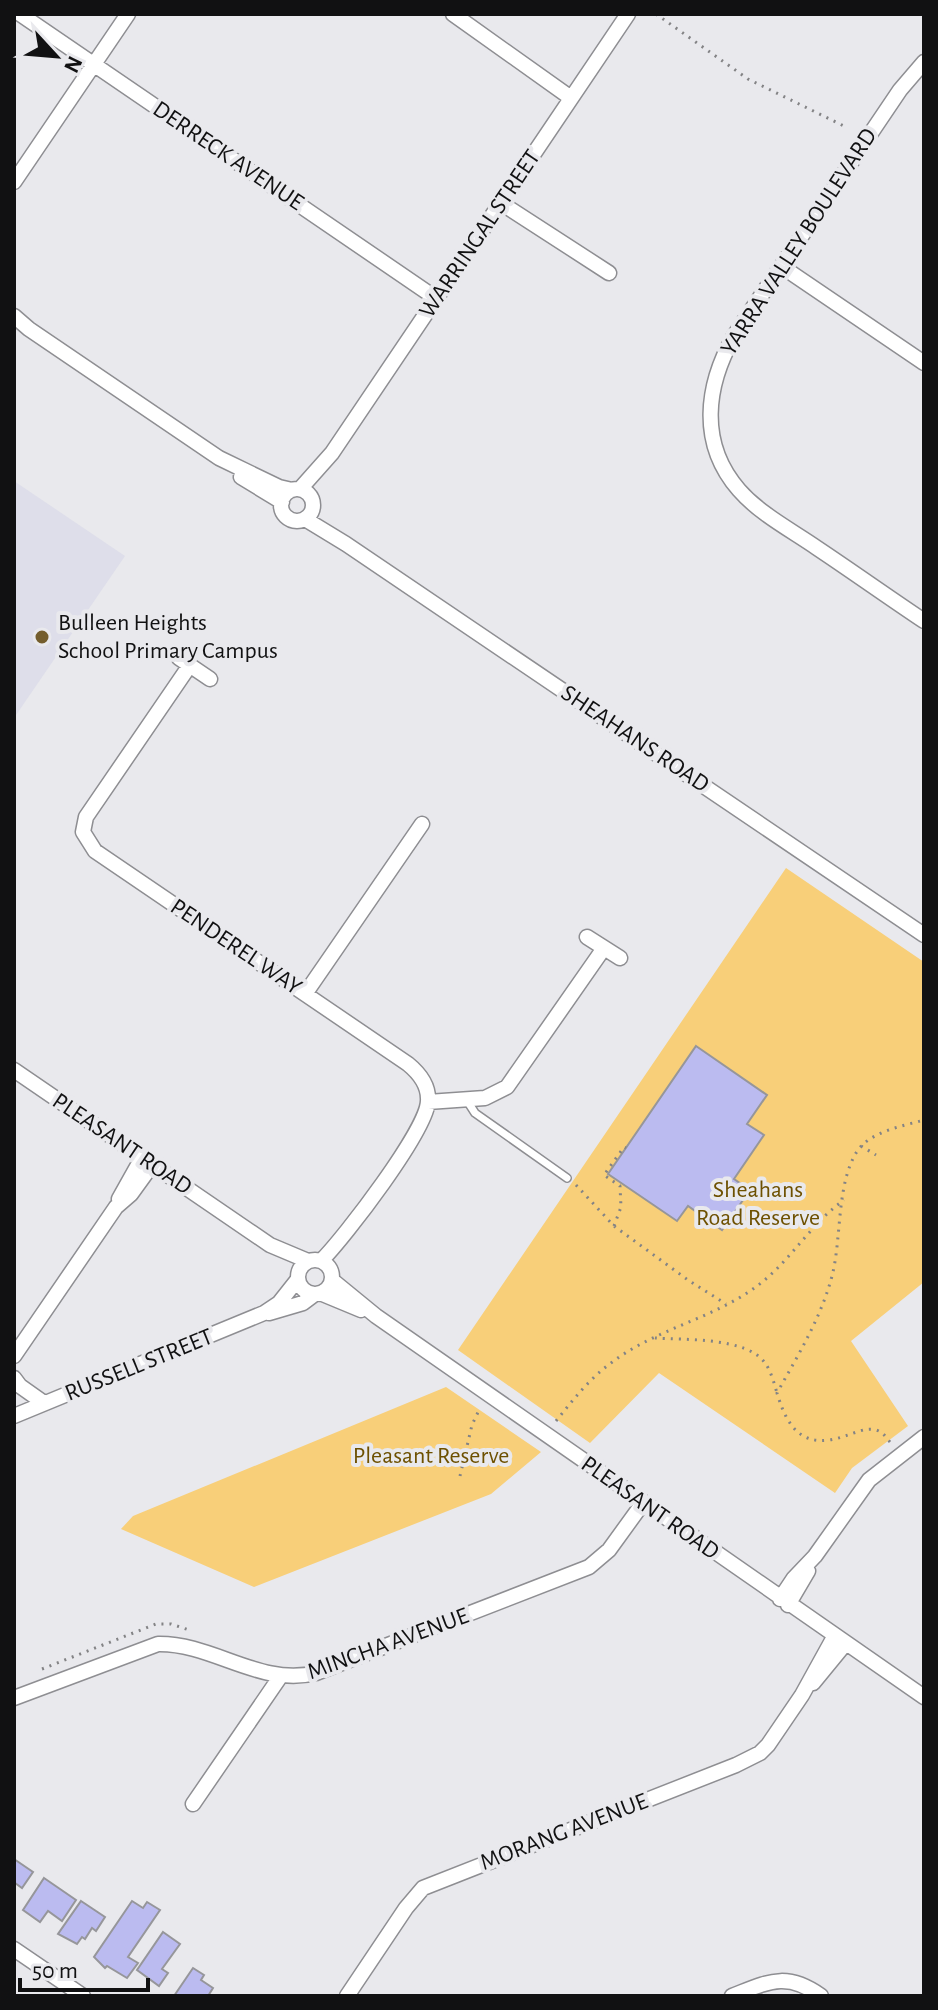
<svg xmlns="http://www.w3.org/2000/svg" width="938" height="2010" font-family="'Alegreya Sans',sans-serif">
<rect width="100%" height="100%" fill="#e9e9ed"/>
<path fill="#dedeea" d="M 14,481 L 125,556 L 14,718 Z"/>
<path fill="#f8cf79" d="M 786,868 L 924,962 L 924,1282 L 851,1341 L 908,1426 L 852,1468 L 835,1493 L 659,1373 L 590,1443 L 458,1350 Z
M 446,1387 L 541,1452 L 491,1494 L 254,1587 L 121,1529 L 133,1516 Z"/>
<path fill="#bbbbf0" stroke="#96969a" stroke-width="2" d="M 696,1046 L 767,1095 L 747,1124 L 764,1135 L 734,1179 L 750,1190 L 722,1230 L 688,1206 L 677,1221 L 608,1174 Z
M 14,1859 L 33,1872 L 22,1888 L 15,1883 L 14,1885 Z
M 44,1878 L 76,1900 L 62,1921 L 48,1911 L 40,1922 L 23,1910 Z
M 81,1901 L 105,1917 L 96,1931 L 92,1928 L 85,1939 L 82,1937 L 77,1944 L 58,1934 Z
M 132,1901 L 143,1908 L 147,1902 L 160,1910 L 128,1957 L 138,1963 L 127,1978 L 107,1966 L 105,1968 L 94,1957 Z
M 163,1932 L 180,1944 L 162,1969 L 168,1973 L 159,1986 L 137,1970 Z
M 193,1968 L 204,1975 L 201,1980 L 213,1988 L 208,1996 L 174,1996 Z"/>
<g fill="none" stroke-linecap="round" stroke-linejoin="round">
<g stroke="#8e8e92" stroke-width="10">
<path id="service" d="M 466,1099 L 475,1113 L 567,1178"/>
</g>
<g stroke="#8e8e92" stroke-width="17">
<path id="minor" d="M 20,14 L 437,299
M 453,14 L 571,98
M 924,62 L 900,90 L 734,336 C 706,385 698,443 739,490 C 760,514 791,530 817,548 C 853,572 888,597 924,621
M 14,182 L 128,14
M 501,203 L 609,273
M 781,266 L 924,363
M 14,316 L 29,329 L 219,458 L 279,487 L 292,490
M 241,477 L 282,502
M 300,489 L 332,453 L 628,14
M281 505a16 16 0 1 1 32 0a16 16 0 1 1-32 0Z
M 305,519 L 346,544 L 924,935
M 179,658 L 210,679
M 190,665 L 86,817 L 83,832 L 95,851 L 408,1064 C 419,1073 429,1085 428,1101 C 427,1130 345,1237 321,1261
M 587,937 L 620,958
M 305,994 L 422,824
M 14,1070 L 270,1245 L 308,1261
M 428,1102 L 485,1098 L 507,1087 L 604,948
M 119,1199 L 142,1158
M298 1277a17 17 0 1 1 34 0a17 17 0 1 1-34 0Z
M 332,1280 L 376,1316 L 924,1697
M 320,1293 L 361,1310
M 269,1313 L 303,1303 L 315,1294
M 14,1356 L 116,1207 L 131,1194 L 152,1165
M 14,1378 L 20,1386 L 44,1403
M 14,1416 L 264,1313 L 279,1303 L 298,1279
M 780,1599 L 794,1578 L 815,1556 L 869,1480 L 924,1437
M 788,1605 L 808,1571
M 813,1683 L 845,1644
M 14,1698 L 158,1644 C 213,1643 260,1687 316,1673 L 589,1567 L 609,1550 L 643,1503
M 193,1804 L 280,1677
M 14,1949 L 83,1996
M 347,1996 L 406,1908 L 423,1888 L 736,1765 L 760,1753 L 768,1745 L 802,1695 L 834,1637
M 732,1996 C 768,1982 786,1971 821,1996"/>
</g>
<path stroke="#838385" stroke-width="3" stroke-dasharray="2 6" stroke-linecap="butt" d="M 656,14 L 748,79 L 848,128
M 861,1146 L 876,1155
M 576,1185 L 614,1226 L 688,1280 L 726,1304
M 614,1226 L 621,1207 L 620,1186 L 604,1175 L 624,1147 L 626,1148
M 655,1338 C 684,1340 747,1337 765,1363 C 771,1371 774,1383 777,1393
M 556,1421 C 573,1400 589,1379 611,1363 C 655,1329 713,1319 757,1286 C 791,1261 810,1224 844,1200
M 890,1442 C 886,1437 883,1432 876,1430 C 866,1427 855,1433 845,1436 C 804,1450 788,1430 777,1393 C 798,1355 821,1318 832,1276 C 842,1238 836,1182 858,1150 C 872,1131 903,1126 924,1120
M 460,1476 L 472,1425 L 480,1408
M 42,1669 L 156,1624 L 171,1624 L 189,1630"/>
<use href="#service" stroke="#fff" stroke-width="7"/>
<use href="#minor" stroke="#fff" stroke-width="14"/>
</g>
<circle fill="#745d2d" stroke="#e9e9ed" stroke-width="3" cx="42" cy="637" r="8"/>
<g text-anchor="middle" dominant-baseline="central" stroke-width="8" stroke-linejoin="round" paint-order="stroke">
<g font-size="24" fill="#111112" stroke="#e9e9ed">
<text transform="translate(228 156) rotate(34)">DERRECK AVENUE</text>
<text transform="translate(480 234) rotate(-56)">WARRINGAL STREET</text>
<text transform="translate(799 242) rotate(-57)">YARRA VALLEY BOULEVARD</text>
<text transform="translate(635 739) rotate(34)">SHEAHANS ROAD</text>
<text transform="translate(236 947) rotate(34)">PENDEREL WAY</text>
<text transform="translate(122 1144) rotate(34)">PLEASANT ROAD</text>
<text transform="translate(139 1365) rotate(-22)">RUSSELL STREET</text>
<text transform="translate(650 1508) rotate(35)">PLEASANT ROAD</text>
<text transform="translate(388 1644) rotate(-20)">MINCHA AVENUE</text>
<text transform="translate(564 1832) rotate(-21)">MORANG AVENUE</text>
</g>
<g font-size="24" fill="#111112" stroke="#e9e9ed" text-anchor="start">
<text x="58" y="623">Bulleen Heights<tspan x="58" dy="28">School Primary Campus</tspan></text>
</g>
<g font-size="24" fill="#6d5000" stroke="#e9e9ed">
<text x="758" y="1190">Sheahans<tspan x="758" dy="28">Road Reserve</tspan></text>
<text x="431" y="1456">Pleasant Reserve</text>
</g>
</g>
<rect width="938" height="2010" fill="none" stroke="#111112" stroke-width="32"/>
<g transform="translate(56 56) rotate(116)" stroke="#e9e9ed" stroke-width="6" paint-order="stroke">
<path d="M0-6L14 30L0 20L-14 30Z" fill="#111112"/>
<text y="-12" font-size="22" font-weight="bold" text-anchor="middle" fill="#111112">N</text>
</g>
<path d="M20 1978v12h128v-12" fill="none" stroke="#111112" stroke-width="4"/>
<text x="32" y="1978" font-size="24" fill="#111112" stroke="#e9e9ed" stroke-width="6" paint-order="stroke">50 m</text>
</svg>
